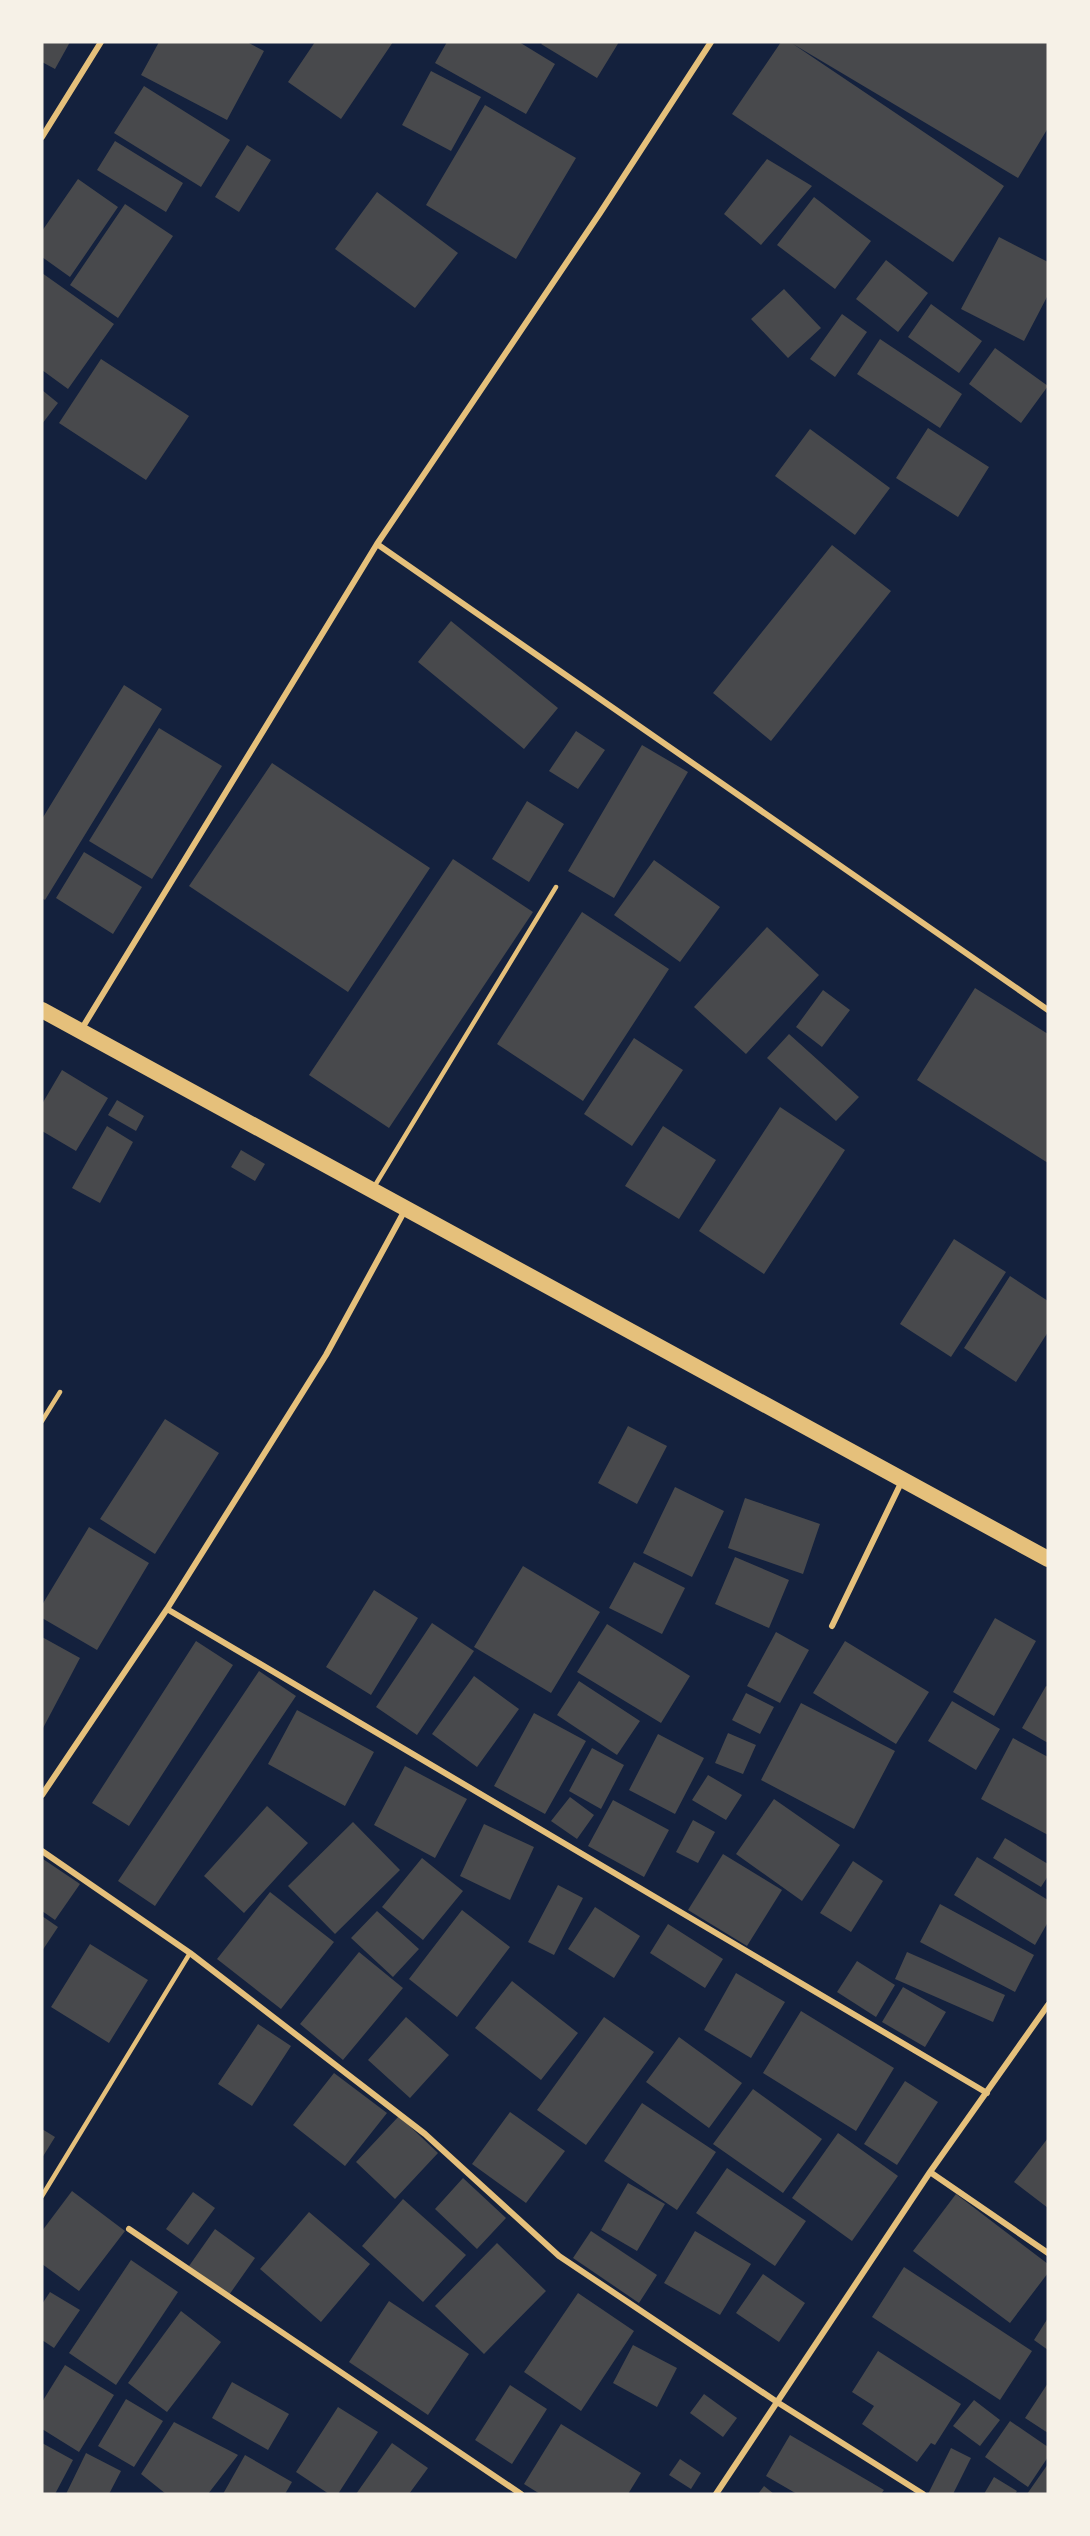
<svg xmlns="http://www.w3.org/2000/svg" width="1090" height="2536" font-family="'Alegreya Sans',sans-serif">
<rect width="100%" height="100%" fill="#14213d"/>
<path fill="#48494c" d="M 42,42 L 70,42 L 55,69 L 42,62 Z
M 159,42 L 247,42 L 264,51 L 227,120 L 141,75 Z
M 315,42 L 393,42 L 341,119 L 288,82 Z
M 447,42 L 519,42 L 555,64 L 526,114 L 435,63 Z
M 543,42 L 619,42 L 597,78 L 541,44 Z
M 781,42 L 1048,42 L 1048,128 L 1018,178 L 793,44 L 1004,186 L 953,262 L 732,114 Z
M 431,71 L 481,97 L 451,151 L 402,125 Z
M 144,86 L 230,140 L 201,187 L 114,133 Z
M 485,105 L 576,158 L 516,259 L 426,205 Z
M 115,141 L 183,183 L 166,212 L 97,170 Z
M 247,145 L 271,160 L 239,212 L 215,197 Z
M 767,159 L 812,186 L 761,245 L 724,214 Z
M 78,179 L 118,207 L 70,277 L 42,257 L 42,231 Z
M 377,192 L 458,253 L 415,308 L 335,249 Z
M 814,197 L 871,241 L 835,289 L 777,245 Z
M 125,204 L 173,236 L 118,318 L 70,285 Z
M 999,237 L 1048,262 L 1048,295 L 1024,341 L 961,309 Z
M 886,260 L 928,293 L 898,332 L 856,299 Z
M 42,273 L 114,324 L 68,389 L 42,370 Z
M 784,289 L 821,328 L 788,358 L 751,319 Z
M 931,304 L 982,341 L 959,373 L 908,337 Z
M 842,314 L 867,332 L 835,377 L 810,359 Z
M 880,339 L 962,394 L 940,428 L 857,374 Z
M 995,348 L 1048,386 L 1021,423 L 969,384 Z
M 101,359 L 189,416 L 146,480 L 59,423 Z
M 42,390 L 58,403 L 42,424 Z
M 928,428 L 989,467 L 958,517 L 896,478 Z
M 810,429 L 890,488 L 855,535 L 775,476 Z
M 832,545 L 891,591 L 771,741 L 713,693 Z
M 451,621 L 558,708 L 524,749 L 418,662 Z
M 124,685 L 162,709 L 45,900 L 42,898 L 42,819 Z
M 159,728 L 222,766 L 152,879 L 89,841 Z
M 576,731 L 605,750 L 578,789 L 549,771 Z
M 642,745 L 688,772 L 614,898 L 568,871 Z
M 272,763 L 430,868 L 348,992 L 189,886 Z
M 527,801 L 564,824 L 529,882 L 492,859 Z
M 84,852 L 142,887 L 113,934 L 56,898 Z
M 453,859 L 533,912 L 389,1128 L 309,1075 Z
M 654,860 L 720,907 L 680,962 L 614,915 Z
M 582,912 L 669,969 L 583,1101 L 497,1044 Z
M 767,927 L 819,975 L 746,1054 L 694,1007 Z
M 975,988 L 1048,1034 L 1048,1163 L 917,1080 Z
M 823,990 L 850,1010 L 822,1047 L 796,1027 Z
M 789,1034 L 859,1097 L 836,1121 L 767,1058 Z
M 634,1038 L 683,1070 L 632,1146 L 584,1114 Z
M 62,1070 L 108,1098 L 76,1151 L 42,1131 L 42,1104 Z
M 117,1100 L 144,1116 L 136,1131 L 108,1115 Z
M 780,1107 L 845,1150 L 764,1274 L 699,1231 Z
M 107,1126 L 133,1142 L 100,1203 L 72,1188 Z
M 663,1126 L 716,1160 L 679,1219 L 625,1186 Z
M 241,1150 L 265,1164 L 255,1181 L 231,1167 Z
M 954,1239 L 1006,1272 L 951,1357 L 900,1324 Z
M 1010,1276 L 1048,1301 L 1048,1332 L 1016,1382 L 964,1348 Z
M 165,1419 L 219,1453 L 155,1554 L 100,1519 Z
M 628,1426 L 667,1446 L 637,1504 L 598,1483 Z
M 675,1487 L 724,1511 L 692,1577 L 643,1553 Z
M 745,1498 L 820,1524 L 803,1574 L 728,1548 Z
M 89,1527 L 149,1563 L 97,1650 L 42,1618 L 42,1605 Z
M 735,1557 L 789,1580 L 769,1628 L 715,1604 Z
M 634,1562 L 685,1588 L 662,1634 L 609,1608 Z
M 523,1566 L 600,1612 L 551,1693 L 474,1647 Z
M 374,1590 L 418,1618 L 371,1695 L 326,1667 Z
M 995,1618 L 1036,1641 L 994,1716 L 953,1692 Z
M 432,1623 L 474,1651 L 417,1735 L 376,1707 Z
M 607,1624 L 690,1676 L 661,1723 L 577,1672 Z
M 776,1632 L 809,1650 L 780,1703 L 747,1686 Z
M 42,1637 L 80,1658 L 42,1730 Z
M 196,1641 L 233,1665 L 129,1826 L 92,1803 Z
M 845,1641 L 929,1692 L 896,1744 L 813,1693 Z
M 259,1671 L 296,1696 L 155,1906 L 118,1881 Z
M 474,1676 L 519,1709 L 477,1767 L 432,1734 Z
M 579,1681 L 640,1721 L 617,1755 L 557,1715 Z
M 1046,1686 L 1048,1687 L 1048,1743 L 1022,1728 Z
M 746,1693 L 774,1707 L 760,1734 L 732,1720 Z
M 952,1701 L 1000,1729 L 976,1770 L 928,1741 Z
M 801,1703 L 895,1751 L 854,1829 L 761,1780 Z
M 297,1710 L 374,1752 L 345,1806 L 268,1764 Z
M 534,1713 L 586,1741 L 545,1814 L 494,1786 Z
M 728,1733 L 756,1745 L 743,1774 L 715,1763 Z
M 658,1734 L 704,1758 L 675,1814 L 629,1790 Z
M 1013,1738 L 1048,1757 L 1048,1835 L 981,1799 Z
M 592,1748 L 624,1765 L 601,1809 L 569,1791 Z
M 405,1766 L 467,1799 L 435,1858 L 374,1825 Z
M 708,1775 L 742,1795 L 726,1820 L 692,1800 Z
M 570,1797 L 594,1815 L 577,1839 L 551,1821 Z
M 774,1799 L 840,1845 L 802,1901 L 736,1854 Z
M 613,1800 L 669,1830 L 644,1877 L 588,1846 Z
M 267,1806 L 308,1843 L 244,1913 L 204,1876 Z
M 693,1820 L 715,1832 L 698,1863 L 676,1852 Z
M 353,1822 L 400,1870 L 335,1934 L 288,1886 Z
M 484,1824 L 534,1847 L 510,1900 L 460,1876 Z
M 1005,1838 L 1048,1864 L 1048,1876 L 1041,1887 L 993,1858 Z
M 723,1854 L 782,1890 L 747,1946 L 688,1910 Z
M 977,1857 L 1048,1900 L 1048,1922 L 1035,1945 L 954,1895 Z
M 422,1858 L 463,1891 L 423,1940 L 382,1907 Z
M 43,1859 L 80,1884 L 55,1920 L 42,1911 Z
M 853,1861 L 883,1881 L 851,1932 L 820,1913 Z
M 558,1885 L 583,1898 L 554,1955 L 528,1942 Z
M 270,1892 L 334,1942 L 281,2009 L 217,1959 Z
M 940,1904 L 1034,1955 L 1015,1992 L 920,1942 Z
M 595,1907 L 640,1936 L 614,1978 L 568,1949 Z
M 462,1910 L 510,1947 L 457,2017 L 409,1979 Z
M 377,1911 L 419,1949 L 393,1977 L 351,1938 Z
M 42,1916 L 58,1927 L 42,1951 Z
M 668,1924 L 723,1959 L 705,1988 L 650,1953 Z
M 90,1944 L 148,1980 L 109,2043 L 51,2007 Z
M 359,1952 L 403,1988 L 343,2060 L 300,2024 Z
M 907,1952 L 1005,1995 L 993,2022 L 895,1979 Z
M 857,1961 L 895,1985 L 876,2017 L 837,1992 Z
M 736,1973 L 785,2002 L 751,2058 L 704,2030 Z
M 512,1981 L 578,2033 L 541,2080 L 475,2028 Z
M 903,1987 L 946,2012 L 925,2047 L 882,2022 Z
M 801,2011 L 894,2068 L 856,2131 L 763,2073 Z
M 406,2017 L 449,2055 L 410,2098 L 368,2060 Z
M 604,2017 L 654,2052 L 586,2145 L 537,2110 Z
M 258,2024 L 291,2046 L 252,2106 L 218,2084 Z
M 679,2037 L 742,2083 L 709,2128 L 646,2082 Z
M 334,2073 L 387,2113 L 345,2166 L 293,2125 Z
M 905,2081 L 938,2102 L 897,2165 L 864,2144 Z
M 753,2089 L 822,2139 L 783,2193 L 713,2144 Z
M 642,2103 L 716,2152 L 677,2210 L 604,2161 Z
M 510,2112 L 565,2151 L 526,2203 L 472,2164 Z
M 399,2116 L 438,2153 L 395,2199 L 356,2162 Z
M 42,2129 L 55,2137 L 42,2158 Z
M 838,2133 L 898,2176 L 852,2241 L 792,2198 Z
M 1048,2138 L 1048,2208 L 1014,2182 Z
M 727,2168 L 806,2221 L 775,2266 L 696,2213 Z
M 463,2178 L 506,2218 L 477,2249 L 435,2209 Z
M 628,2183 L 665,2204 L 637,2251 L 601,2230 Z
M 72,2191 L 125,2231 L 79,2291 L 42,2264 L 42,2231 Z
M 193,2192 L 215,2208 L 188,2245 L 166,2229 Z
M 956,2194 L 1048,2264 L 1048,2273 L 1010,2323 L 913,2251 Z
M 403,2199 L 466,2255 L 423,2302 L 362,2246 Z
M 309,2212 L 370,2264 L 321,2322 L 260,2269 Z
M 215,2229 L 255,2258 L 229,2295 L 189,2266 Z
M 591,2231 L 657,2275 L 639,2303 L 573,2258 Z
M 695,2231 L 751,2264 L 720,2315 L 664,2283 Z
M 497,2243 L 546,2291 L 484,2354 L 435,2306 Z
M 131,2260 L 178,2292 L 116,2385 L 69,2353 Z
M 904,2267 L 1032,2351 L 1000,2400 L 872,2317 Z
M 763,2274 L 805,2303 L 779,2342 L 736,2313 Z
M 50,2292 L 80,2310 L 54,2348 L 42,2340 L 42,2304 Z
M 578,2293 L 634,2331 L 581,2411 L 524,2372 Z
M 389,2301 L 469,2354 L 428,2415 L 349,2362 Z
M 181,2311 L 221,2342 L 167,2412 L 128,2383 Z
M 1048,2318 L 1048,2350 L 1034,2340 Z
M 633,2345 L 677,2368 L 657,2407 L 613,2383 Z
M 878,2351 L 961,2404 L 935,2445 L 931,2443 L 917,2462 L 862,2424 L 874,2406 L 852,2392 Z
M 65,2365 L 114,2395 L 79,2452 L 42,2429 L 42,2402 Z
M 232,2382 L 289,2414 L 268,2450 L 212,2418 Z
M 1048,2383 L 1048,2433 L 1025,2418 Z
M 510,2385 L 547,2409 L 512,2464 L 475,2440 Z
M 704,2394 L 737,2418 L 723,2437 L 690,2413 Z
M 126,2399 L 163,2421 L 134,2467 L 98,2446 Z
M 974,2400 L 1000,2420 L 980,2446 L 953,2426 Z
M 338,2407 L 378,2432 L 338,2494 L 329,2494 L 296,2472 Z
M 1010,2421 L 1048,2447 L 1048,2457 L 1028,2487 L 985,2457 Z
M 174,2422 L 238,2455 L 208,2494 L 166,2494 L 141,2474 Z
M 561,2424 L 641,2473 L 628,2494 L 540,2494 L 524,2484 Z
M 790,2435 L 884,2490 L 881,2494 L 797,2494 L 766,2476 Z
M 42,2443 L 73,2460 L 55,2494 L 42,2494 Z
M 392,2443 L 428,2468 L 409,2494 L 356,2494 Z
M 951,2448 L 971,2458 L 953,2494 L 928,2494 Z
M 86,2453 L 121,2471 L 109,2494 L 66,2494 Z
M 245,2455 L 292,2482 L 285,2494 L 223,2494 Z
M 680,2459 L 701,2473 L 691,2489 L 669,2475 Z
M 1048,2464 L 1048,2494 L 1027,2494 Z
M 994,2477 L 1017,2491 L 1015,2494 L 984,2494 Z
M 764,2486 L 774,2494 L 758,2494 Z"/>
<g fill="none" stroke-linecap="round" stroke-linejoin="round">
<path stroke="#e5c07b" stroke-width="4.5" d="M 374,1187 L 556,887
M 42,1421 L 60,1392
M 42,2196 L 190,1953"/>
<path stroke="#e5c07b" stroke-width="6" d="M 42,137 L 101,42
M 377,544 L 1048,1010
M 81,1030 L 377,544 L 600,213 L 711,42
M 167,1609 L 987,2093
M 832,1626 L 902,1481
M 42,1795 L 167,1609 L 326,1355 L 405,1210
M 42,1851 L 190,1953 L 425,2134 L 559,2256 L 777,2402 L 923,2494
M 930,2172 L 1048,2253
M 129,2229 L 521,2494
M 716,2494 L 930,2172 L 1048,2005"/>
<path stroke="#e5c07b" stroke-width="16" d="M 42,1010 L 1048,1559"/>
</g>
<rect width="1090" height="2536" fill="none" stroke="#f6f1e7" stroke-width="87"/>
</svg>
